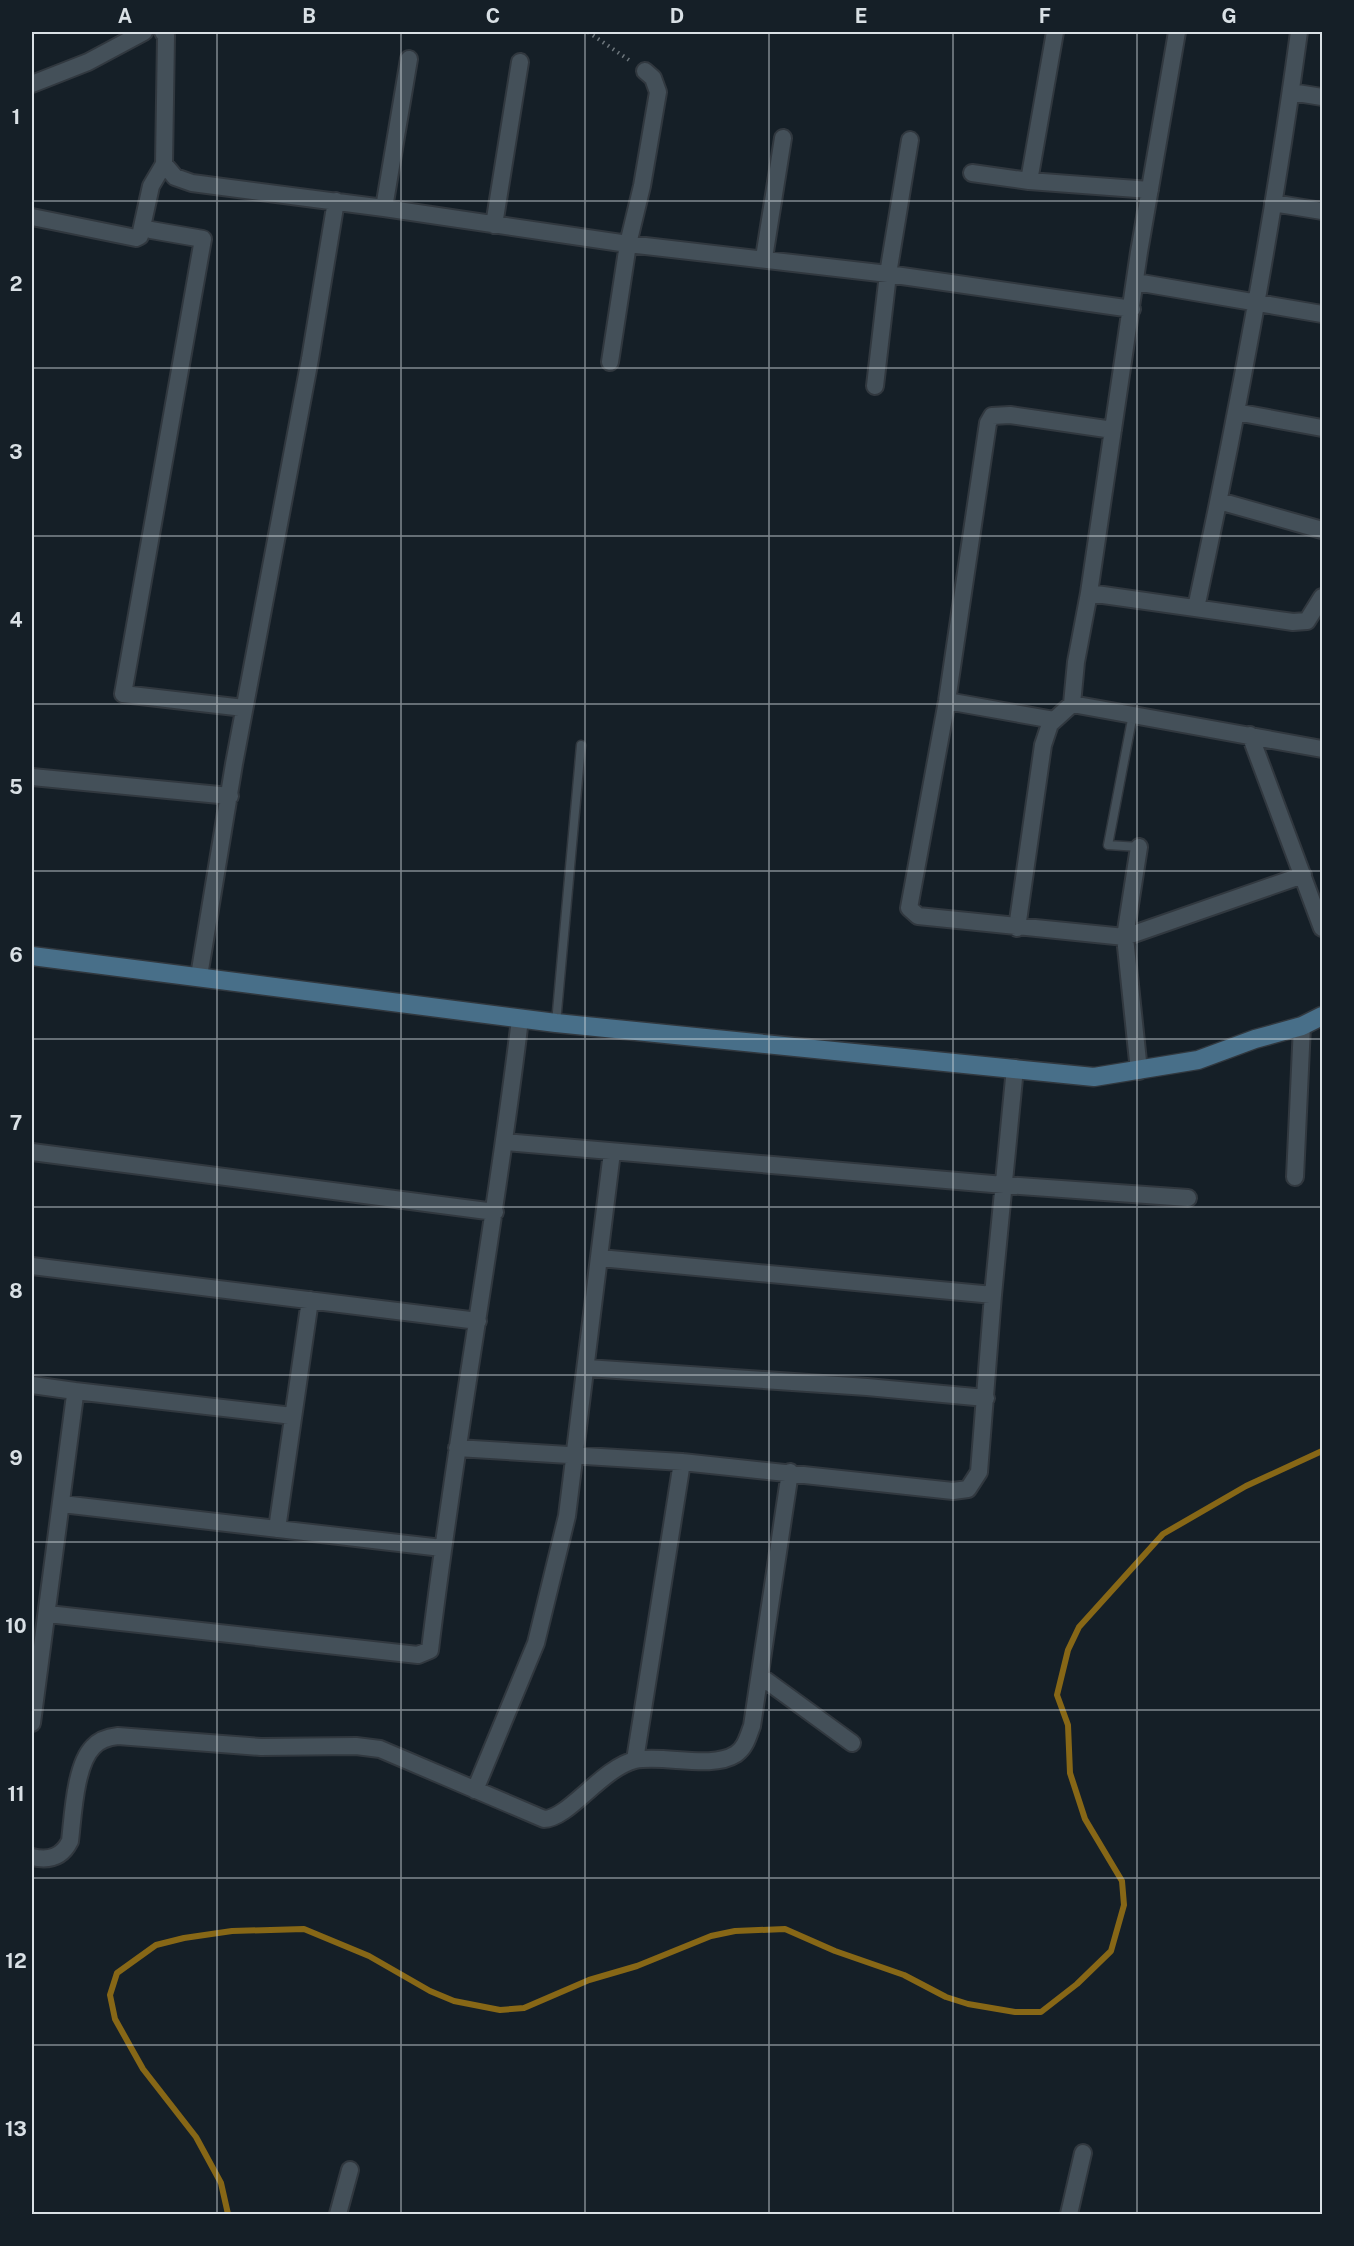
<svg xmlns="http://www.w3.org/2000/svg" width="1354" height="2246" font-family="'Public Sans',sans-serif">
<rect width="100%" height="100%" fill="#151f27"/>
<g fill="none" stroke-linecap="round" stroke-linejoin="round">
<path stroke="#876716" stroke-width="6" d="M 228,2214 L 221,2183 L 196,2137 L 143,2069 L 115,2019 L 110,1995 L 117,1973 L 156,1945 L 184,1938 L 232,1931 L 304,1929 L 369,1956 L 430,1991 L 454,2001 L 500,2010 L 524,2008 L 589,1980 L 637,1966 L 711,1936 L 735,1931 L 785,1929 L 835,1951 L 904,1975 L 946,1997 L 968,2004 L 1015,2012 L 1041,2012 L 1077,1984 L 1111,1951 L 1124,1905 L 1122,1881 L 1085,1819 L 1070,1773 L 1068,1725 L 1057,1695 L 1068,1650 L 1079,1627 L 1163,1534 L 1246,1486 L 1322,1451"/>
<g stroke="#31383f" stroke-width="11">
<path id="lane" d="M 1133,714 L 1108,845 L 1139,847
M 556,1023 L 581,745"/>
</g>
<g stroke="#31383f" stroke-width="20">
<path id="street" d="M 163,32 L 166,36 L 164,164 L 175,177 L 192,183 L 384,208 L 628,244 L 888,274 L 1132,309
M 1055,32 L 1029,181 L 1150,190
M 1177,32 L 1139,252 L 1089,593 L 1076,662 L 1072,704 L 1322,749
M 32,84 L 88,62 L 144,32
M 1291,92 L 1322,97
M 972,173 L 1029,181
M 1273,203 L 1322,211
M 384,208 L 409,59
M 32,217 L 136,238 L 140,236 L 151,186 L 164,164
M 494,225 L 520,62
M 151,230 L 203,239 L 123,694 L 244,708
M 764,258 L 783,138
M 1136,282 L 1322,314
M 610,362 L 628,244 L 642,186 L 658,92 L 653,78 L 645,71
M 875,386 L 888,274 L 910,140
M 1236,412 L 1322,428
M 1113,430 L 1010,415 L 992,416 L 988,423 L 947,701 L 909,908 L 918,916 L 1125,937 L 1303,875
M 1219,501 L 1322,530
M 1089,593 L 1293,622 L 1307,621 L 1322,597
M 1196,608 C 1237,417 1273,225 1299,32
M 947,701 L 1054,720
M 1250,735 L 1322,928
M 32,777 L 230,796
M 1139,847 L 1125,937 L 1139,1071
M 1017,928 L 1043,745 L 1050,724 L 1072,704
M 199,976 L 234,764 L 310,359 L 336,201
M 506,1142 L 1004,1185 L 1188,1198
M 32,1152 L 495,1212
M 1295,1177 L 1302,1026
M 600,1258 L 993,1295
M 32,1266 L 478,1321
M 587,1368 L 867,1387 L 986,1398
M 32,1385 L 75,1391 L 75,1395 L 32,1723
M 75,1391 L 293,1416
M 457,1448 L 682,1462 L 953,1491 L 968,1489 L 979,1472 L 993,1295 L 1015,1068
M 62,1504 L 442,1548
M 277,1529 L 310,1300
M 48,1614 L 418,1655 L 430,1650 C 455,1439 495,1230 520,1019
M 760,1676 L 852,1743
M 635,1760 L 682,1462
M 475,1790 L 536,1643 L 567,1516 L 612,1152
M 32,1857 C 49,1861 62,1857 70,1841 C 73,1816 75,1765 93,1747 C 99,1740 109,1737 118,1736 L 261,1747 L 356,1746 L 380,1749 L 544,1819 C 568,1819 602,1768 635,1760 C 664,1754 711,1770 736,1754 C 746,1747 748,1736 752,1726 L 790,1472
M 338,2214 L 350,2170
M 1069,2214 L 1083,2153"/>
</g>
<g stroke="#31383f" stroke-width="21">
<path id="secondary" d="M 32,956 L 556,1023 L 1094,1077 L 1198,1060 L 1255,1039 L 1302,1026 L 1322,1016"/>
</g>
<path stroke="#6d767c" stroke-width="4" stroke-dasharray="1.5 4.5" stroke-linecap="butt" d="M 588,32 L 632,62"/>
<use href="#lane" stroke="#445059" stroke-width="8"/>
<use href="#street" stroke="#445059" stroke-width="16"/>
<use href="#secondary" stroke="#486f89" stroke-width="18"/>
</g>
<path fill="none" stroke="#d9e0e5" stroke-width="1.5" stroke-opacity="0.55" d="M 217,32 L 217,2214M 401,32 L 401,2214M 585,32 L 585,2214M 769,32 L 769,2214M 953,32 L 953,2214M 1137,32 L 1137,2214M 32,201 L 1322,201M 32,368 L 1322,368M 32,536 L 1322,536M 32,704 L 1322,704M 32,871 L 1322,871M 32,1039 L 1322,1039M 32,1207 L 1322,1207M 32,1375 L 1322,1375M 32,1542 L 1322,1542M 32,1710 L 1322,1710M 32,1878 L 1322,1878M 32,2045 L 1322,2045"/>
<rect width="1354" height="2246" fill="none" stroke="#151f27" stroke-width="66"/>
<rect x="33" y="33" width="1288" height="2180" fill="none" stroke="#d9e0e5" stroke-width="2"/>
<g font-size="20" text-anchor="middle" font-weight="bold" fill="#d9e0e5">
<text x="125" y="23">A</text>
<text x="309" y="23">B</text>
<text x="493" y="23">C</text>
<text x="677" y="23">D</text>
<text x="861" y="23">E</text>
<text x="1045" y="23">F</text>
<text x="1229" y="23">G</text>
<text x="16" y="124">1</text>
<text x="16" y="291">2</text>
<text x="16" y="459">3</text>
<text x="16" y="627">4</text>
<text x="16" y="794">5</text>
<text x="16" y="962">6</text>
<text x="16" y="1130">7</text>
<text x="16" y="1298">8</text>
<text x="16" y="1465">9</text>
<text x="16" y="1633">10</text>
<text x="16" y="1801">11</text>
<text x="16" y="1968">12</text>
<text x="16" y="2136">13</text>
</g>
</svg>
